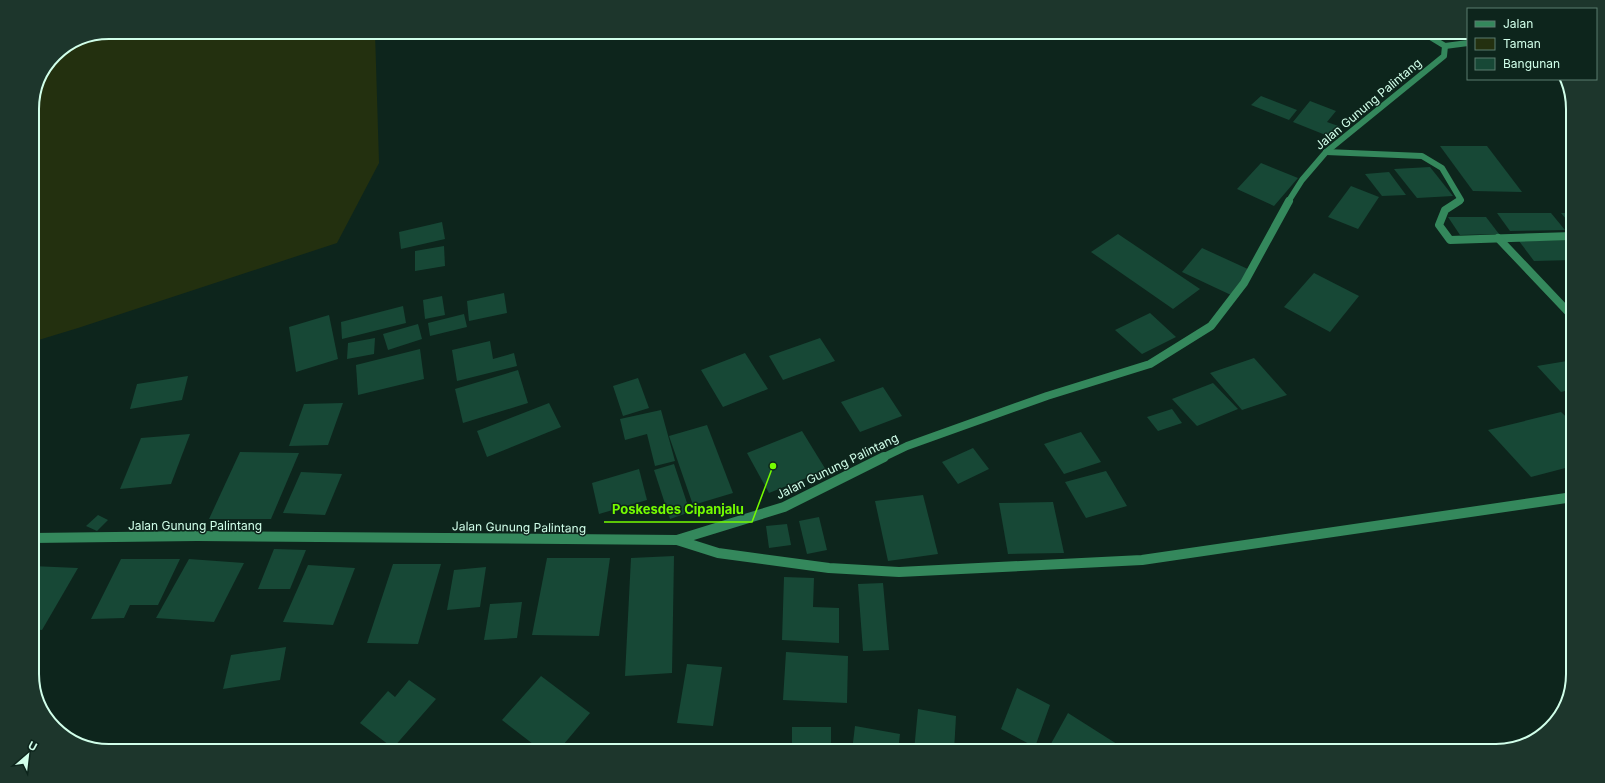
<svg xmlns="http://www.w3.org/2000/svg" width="1605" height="783" font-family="Inter,sans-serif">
<rect width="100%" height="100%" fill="#0d251c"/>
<polygon fill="#23300f" points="110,32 375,32 379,163 337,243 78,328 32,342 32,105 38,80 55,55 80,38"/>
<g fill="#174836">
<polygon points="1261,96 1297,110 1289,120 1251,105"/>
<polygon points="1310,101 1336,111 1327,122 1341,127 1333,138 1293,122"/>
<polygon points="1440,146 1487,146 1522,192 1473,191"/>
<polygon points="1261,163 1298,178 1274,206 1237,189"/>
<polygon points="1430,167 1453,196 1417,198 1394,169"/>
<polygon points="1389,172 1406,195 1382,196 1365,174"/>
<polygon points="1351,186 1379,197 1358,229 1328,217"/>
<polygon points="1497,213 1551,213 1565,230 1510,231"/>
<polygon points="1561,213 1573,213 1573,227"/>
<polygon points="1448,217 1486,217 1499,234 1460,235"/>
<polygon points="442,222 445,239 401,249 399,232"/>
<polygon points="1118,234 1200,289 1173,309 1091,252"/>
<polygon points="1573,240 1573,260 1534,261 1519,241"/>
<polygon points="444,246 445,266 415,271 415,251"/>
<polygon points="1202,248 1250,270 1231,295 1182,272"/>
<polygon points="1314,273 1359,296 1330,332 1284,307"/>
<polygon points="504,293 507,313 469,321 467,301"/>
<polygon points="442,296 445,315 425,319 423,300"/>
<polygon points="403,306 406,323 342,339 341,322"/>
<polygon points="1150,313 1176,337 1142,354 1115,330"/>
<polygon points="464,314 467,327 430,336 428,323"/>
<polygon points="329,315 338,359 296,372 289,327"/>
<polygon points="418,324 422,339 388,350 383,334"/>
<polygon points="375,338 374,354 347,359 348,343"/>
<polygon points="820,338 835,361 783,380 769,356"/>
<polygon points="490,341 493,359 514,353 517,366 457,381 452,350"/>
<polygon points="420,349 424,379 358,395 356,365"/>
<polygon points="745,353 768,389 723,407 701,370"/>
<polygon points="1254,358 1287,395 1242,410 1210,373"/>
<polygon points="1573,360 1573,389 1561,392 1537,366"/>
<polygon points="518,370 528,403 463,423 455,389"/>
<polygon points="188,376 182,400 130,409 137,384"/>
<polygon points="638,378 649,408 623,416 613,386"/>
<polygon points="1213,383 1238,409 1197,426 1172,399"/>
<polygon points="883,387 902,416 860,432 841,402"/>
<polygon points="343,403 328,445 289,446 304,404"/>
<polygon points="549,403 561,427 487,457 477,431"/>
<polygon points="1172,409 1182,423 1158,431 1147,417"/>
<polygon points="661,410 675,461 655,466 647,434 625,440 620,419"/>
<polygon points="1561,412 1573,423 1573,466 1531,477 1488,430"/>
<polygon points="707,425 733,493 693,505 669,436"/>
<polygon points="802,431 826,470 769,493 747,453"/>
<polygon points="1081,432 1101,462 1064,474 1044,444"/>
<polygon points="190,434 171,484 120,489 141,438"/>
<polygon points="973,448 989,469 958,484 942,462"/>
<polygon points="240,452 299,453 271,519 209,519"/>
<polygon points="674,464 690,512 670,519 654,470"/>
<polygon points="639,469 647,500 599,514 592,483"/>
<polygon points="1106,471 1127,506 1086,518 1065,482"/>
<polygon points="301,472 342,474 325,515 283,513"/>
<polygon points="923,495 938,554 888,561 875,501"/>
<polygon points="1053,502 1064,553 1008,554 999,503"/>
<polygon points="98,515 108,520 97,531 86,526"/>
<polygon points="819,517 827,550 807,554 799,521"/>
<polygon points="787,524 791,545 769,548 766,526"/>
<polygon points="274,549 306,550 290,589 258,589"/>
<polygon points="674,556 672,673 625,676 631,558"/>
<polygon points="547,558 610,558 599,636 532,635"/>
<polygon points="121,559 180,559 158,605 130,605 124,618 91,619"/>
<polygon points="189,559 244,563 214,622 156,618"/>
<polygon points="393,564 441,564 418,644 367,643"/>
<polygon points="308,565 355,568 333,625 283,622"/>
<polygon points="32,566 78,568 42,630 32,629"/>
<polygon points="486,567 480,607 447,610 454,570"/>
<polygon points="784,577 814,578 813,607 839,608 839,643 782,640"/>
<polygon points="883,583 889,650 863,651 858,584"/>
<polygon points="522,602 517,638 484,640 490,604"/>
<polygon points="286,647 280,680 223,689 231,655"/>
<polygon points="786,652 848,656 847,703 783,700"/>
<polygon points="687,664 722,667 713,726 677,723"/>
<polygon points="541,676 590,713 558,751 542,751 502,720"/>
<polygon points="409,680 436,699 393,748 360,723 388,691 395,697"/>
<polygon points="1017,688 1050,705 1035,747 1001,729"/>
<polygon points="918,709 956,716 954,751 914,751"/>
<polygon points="1068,713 1120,746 1118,751 1047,751"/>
<polygon points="855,726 900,734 898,751 852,751"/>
<rect x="792" y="727" width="39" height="24"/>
<polygon points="460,744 472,751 455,751"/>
</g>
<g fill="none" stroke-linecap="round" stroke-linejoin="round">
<g stroke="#34885c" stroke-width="6">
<polyline points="1445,46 1468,43"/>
<polyline points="1326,152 1422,156 1442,168 1461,200 1457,202"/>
</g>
<g stroke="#34885c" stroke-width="8">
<polyline points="1459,201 1445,210 1439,225 1450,240 1573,236"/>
<polyline points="1498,238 1573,317"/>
</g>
<polyline stroke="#34885c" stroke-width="10" points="677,540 718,553 829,568 899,572 1142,560 1573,497"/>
<polyline stroke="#34885c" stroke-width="6" points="1288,202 1302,180 1326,152 1444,56 1445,46 1422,32"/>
<polyline stroke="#34885c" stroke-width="8" points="882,458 907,446 1047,396 1150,364 1211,326 1244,283 1289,201"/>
<polyline stroke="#34885c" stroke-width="10" points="32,538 197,536 677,540 784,507 884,457"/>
</g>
<g text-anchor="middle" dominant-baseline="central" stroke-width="3" stroke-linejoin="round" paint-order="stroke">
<g font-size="12" fill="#d1ffea" stroke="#0d251c">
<text transform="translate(1368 104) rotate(-40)">Jalan Gunung Palintang</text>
<text transform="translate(837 466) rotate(-26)">Jalan Gunung Palintang</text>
<text x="195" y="525">Jalan Gunung Palintang</text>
<text transform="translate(519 527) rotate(1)">Jalan Gunung Palintang</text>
</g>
</g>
<path d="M0 0H1605V783H0ZM109 39H1496A70 70 0 0 1 1566 109V674A70 70 0 0 1 1496 744H109A70 70 0 0 1 39 674V109A70 70 0 0 1 109 39Z" fill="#1d362c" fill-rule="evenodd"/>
<path fill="none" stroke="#d1ffea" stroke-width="2" d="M109 39H1496A70 70 0 0 1 1566 109V674A70 70 0 0 1 1496 744H109A70 70 0 0 1 39 674V109A70 70 0 0 1 109 39Z"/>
<path fill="none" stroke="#75fc00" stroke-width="1.5" d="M773 466L752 522H604"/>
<circle fill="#75fc00" stroke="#0d251c" stroke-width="1.5" cx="773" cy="466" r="4"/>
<g font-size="13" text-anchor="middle" font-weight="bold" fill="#75fc00" stroke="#0d251c" stroke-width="3" stroke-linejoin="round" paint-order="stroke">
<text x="678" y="514">Poskesdes Cipanjalu</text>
</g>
<rect x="1467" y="8" width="130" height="72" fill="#0d251c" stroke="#5b7c6e"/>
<rect x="1475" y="21" width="20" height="6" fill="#34885c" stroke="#5b7c6e"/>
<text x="1503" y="28" font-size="12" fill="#d1ffea">Jalan</text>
<rect x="1475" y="38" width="20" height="12" fill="#23300f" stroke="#5b7c6e"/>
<text x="1503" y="48" font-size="12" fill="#d1ffea">Taman</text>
<rect x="1475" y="58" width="20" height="12" fill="#174836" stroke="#5b7c6e"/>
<text x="1503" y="68" font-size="12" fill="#d1ffea">Bangunan</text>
<g transform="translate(28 755) rotate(28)" stroke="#0d251c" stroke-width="3" paint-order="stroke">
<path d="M0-3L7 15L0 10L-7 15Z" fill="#d1ffea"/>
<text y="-6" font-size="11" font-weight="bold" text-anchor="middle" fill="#d1ffea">U</text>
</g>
</svg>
